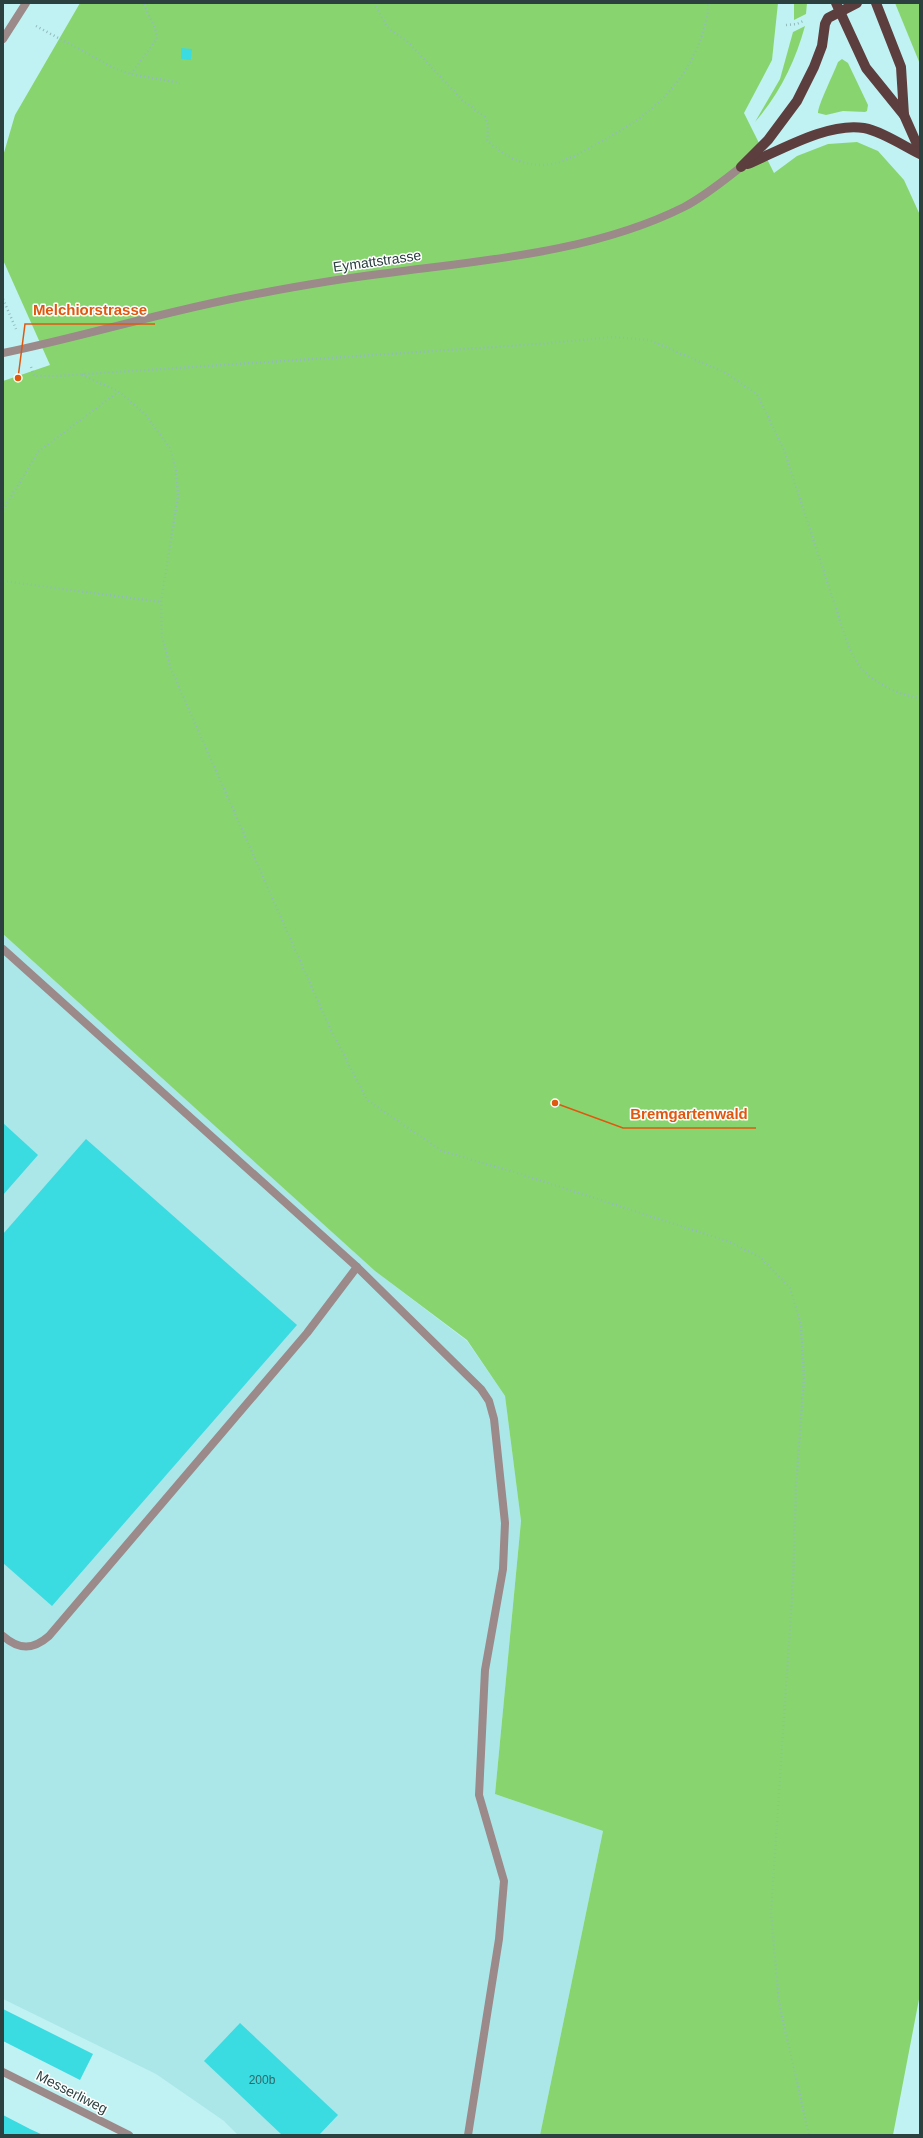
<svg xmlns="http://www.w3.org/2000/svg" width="923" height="2138" font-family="Arial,sans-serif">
<rect width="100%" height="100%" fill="#c0f2f3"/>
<polygon fill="#abe7e9" points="3,934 375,1271 467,1341 505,1396 521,1521 495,1794 603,1831 540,2135 238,2135 224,2121 156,2074 3,1999"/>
<g fill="#88d570">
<polygon points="80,3 778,3 772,60 744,113 774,173 797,156 828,144 857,142 878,151 904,180 920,215 920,1994 893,2135 540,2135 603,1831 495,1794 521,1521 505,1396 467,1340 375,1271 3,934 3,381 50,365 3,260 3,156 15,115"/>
<polygon points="794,3 807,3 806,14 794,20"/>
<polygon points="895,3 920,3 920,64"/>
<path d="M805,26C795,62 780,93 755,122L780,79L793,32Z"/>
<path d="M842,59L848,63L868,105L867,111L865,112L843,111L826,115L818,113C818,105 834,73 838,62Z"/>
</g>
<g fill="#3adbe1">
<polygon points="181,48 192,49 191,60 181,59"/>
<polygon points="3,1123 38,1155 3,1195"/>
<polygon points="86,1139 297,1325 52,1606 3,1563 3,1234"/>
<polygon points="3,2009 93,2054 80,2080 3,2041"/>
<polygon points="240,2023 338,2115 319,2135 282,2135 204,2061"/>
<polygon points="3,2115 30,2129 43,2135 3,2135"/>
</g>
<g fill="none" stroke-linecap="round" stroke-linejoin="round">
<g stroke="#92babb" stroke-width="2.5" stroke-dasharray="1 3" stroke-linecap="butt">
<path d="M374,3L387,27L409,43L462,100L485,117L488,125L487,141C507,156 518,165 544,165C559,165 576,155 589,148C639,123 679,95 700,41C704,28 709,17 708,3"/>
<polyline points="786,25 797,24 803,21"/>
<polyline points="36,26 116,69 131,74 180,83"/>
<path d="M131,74L157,39C157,25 147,16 144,3"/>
<polyline points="3,299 16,329"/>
<path d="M31,367L34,376H57L539,344L614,337L649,340L724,372L757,394L784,450L848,645C852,653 856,663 862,669C875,684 902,696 920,698"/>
<polyline points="82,375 118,391 145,414 170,448 176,471 178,496 161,602 162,637 171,669 329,1026 367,1100 442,1151 517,1173 730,1242 761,1258 790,1288 801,1325 804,1378 796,1486 793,1583 771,1913 779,2003 809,2135"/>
<polyline points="3,510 38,452 118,392"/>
<polyline points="3,581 161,602"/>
</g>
<g stroke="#9c8989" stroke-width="8">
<polyline points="3,949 357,1267 481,1389 489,1401 494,1419 505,1523 503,1569 485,1670 479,1795 504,1881 499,1939 468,2135"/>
<path d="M3,1636C19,1650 33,1650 49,1636L307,1333L357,1267"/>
</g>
<g stroke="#9c8989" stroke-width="8">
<polyline points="3,39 26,3"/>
<polyline points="3,2072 129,2135"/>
</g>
<path stroke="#9c8989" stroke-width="8" d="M3,353C90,335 175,308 262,293C304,285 346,278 388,273C486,260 594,252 684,207C705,196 723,181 741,167"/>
<g stroke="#5d3e3e" stroke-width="10">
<polyline points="836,3 866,68 904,115 920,151"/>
<polyline points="876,3 901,67 904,115"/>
<path d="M748,164C781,150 828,122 864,128C881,131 904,146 920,154"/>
<polyline points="741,167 768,140 797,101 814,67 822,46 825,24 828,18 857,3"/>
</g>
</g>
<g text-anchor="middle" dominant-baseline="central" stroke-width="3" stroke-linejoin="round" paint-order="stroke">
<g font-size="12" fill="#306768">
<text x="262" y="2080">200b</text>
</g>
<g font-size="14" fill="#2c4040" stroke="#fff">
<text transform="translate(377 261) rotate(-8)">Eymattstrasse</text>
<text transform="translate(72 2092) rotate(27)">Messerliweg</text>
</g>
</g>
<path fill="none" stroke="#df580f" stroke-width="1.5" d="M18 378L25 324H155M555 1103L623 1128H756"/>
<g fill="#df580f" stroke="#fff" stroke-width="1.5">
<circle cx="18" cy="378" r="4"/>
<circle cx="555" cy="1103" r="4"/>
</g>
<g font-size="15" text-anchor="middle" font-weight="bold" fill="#df580f" stroke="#fff" stroke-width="3" stroke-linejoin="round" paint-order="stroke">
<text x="90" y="315">Melchiorstrasse</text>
<text x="689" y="1119">Bremgartenwald</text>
</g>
<rect width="923" height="2138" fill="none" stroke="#2c4040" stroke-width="8"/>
</svg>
